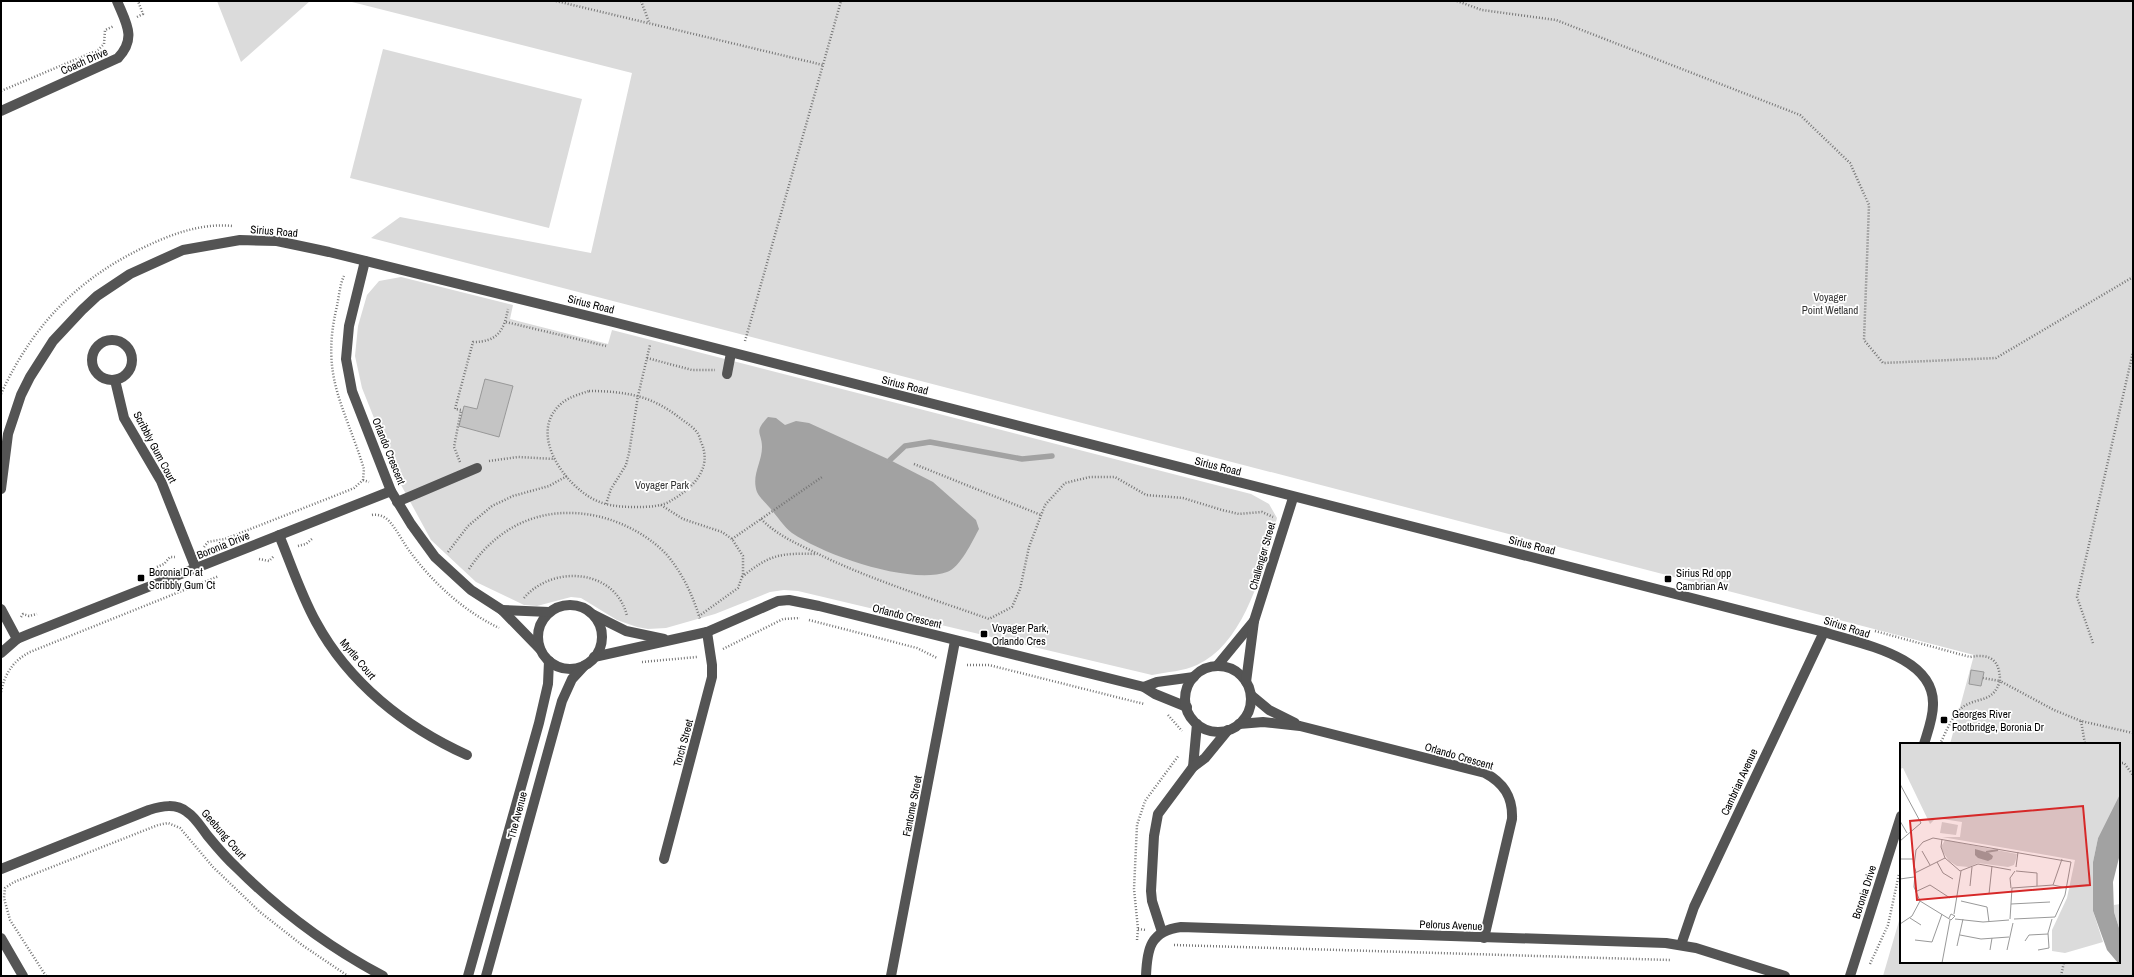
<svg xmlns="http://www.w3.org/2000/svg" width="2134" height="977" font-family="'Archivo Narrow',sans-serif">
<rect width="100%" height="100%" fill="#fff"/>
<g fill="#dbdbdb">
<polygon points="217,1 310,1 241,62"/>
<polygon points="348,1 2133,1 2133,976 1883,976 1901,914 1901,962 2119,962 2119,744 1950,744 1974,655 371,238 400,217 591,253 632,73"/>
<polygon points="383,49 582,99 549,228 350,178"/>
<path d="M401,277L513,305L510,319L608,344L612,330L1251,494L1269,504L1277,518C1264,565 1246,643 1197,665C1184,671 1167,672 1152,675L798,591L784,590L770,592L715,614L666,628L648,629L637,627L617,620L581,598L571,597L537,606L524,605L476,582L431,540L400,483L362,388L355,356L358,326L367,295L379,281Z"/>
</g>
<path fill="#a2a2a2" d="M768,417L776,418L785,425L796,421L809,423L890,460L933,482L976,520L979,529C973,540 960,568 947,572C909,585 824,555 792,533C784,527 777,516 770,508C766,503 759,497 757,492C751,475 762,463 762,447C762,432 753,433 768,417Z"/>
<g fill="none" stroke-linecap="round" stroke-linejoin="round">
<polyline stroke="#a2a2a2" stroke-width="5.5" points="890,460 905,446 930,442 1022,459 1052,456"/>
</g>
<g fill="#c4c4c4" stroke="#989898">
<polygon points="485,379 513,386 499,437 459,426 464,406 477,409"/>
<polygon points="1971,670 1984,672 1981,686 1969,684"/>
</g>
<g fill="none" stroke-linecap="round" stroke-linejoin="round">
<g stroke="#767676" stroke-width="2.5" stroke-dasharray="1 2" stroke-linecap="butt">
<polyline points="556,1 823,65"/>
<polyline points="641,1 649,22"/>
<polyline points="1457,1 1482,10 1556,20 1800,115 1850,163 1869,205 1864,340 1883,363 1996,358 2133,277"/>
<polyline points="137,17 143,14 138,1"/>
<polyline points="1,91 98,50 104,44 105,30 114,26"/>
<polyline points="506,322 606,346"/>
<polyline points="745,341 841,1"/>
<polyline points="647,358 692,370 715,370"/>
<path d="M589,391C605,391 621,392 637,396C653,400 667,408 680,418C685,422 692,426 696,431C699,434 700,439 701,442C713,468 693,488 672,500C664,506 650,507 640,507C624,507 608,507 593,499C563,483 527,432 562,403C569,397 580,394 589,391Z"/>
<path d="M1,394C33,324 80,276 151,244C177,232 205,223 233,226"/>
<polyline points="489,461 518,457 555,459"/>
<path d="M460,462L454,447L461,410L455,409L473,342C497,342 504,331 508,309"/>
<polyline points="914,464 1041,515"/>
<polyline points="363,480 369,482"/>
<polyline points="606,504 611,489 626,465 629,453 638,396 650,345"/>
<polyline points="661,505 683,519 722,532 732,539 743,556 743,574 738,588 699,616"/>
<path d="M372,515C378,514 384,516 388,520C397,529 403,543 411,553C434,584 464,611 499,628"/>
<path d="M761,519C776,534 793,542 812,551C868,579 930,598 989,619L1012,607L1020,589L1029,547L1045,505L1065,483L1090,477H1115L1146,495L1183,498L1222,510L1239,514L1262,512L1273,517"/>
<polyline points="732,539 822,477"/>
<polyline points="298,546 306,544 313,538"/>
<path d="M204,547L208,542L225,539L347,491L354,488L363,480L364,469C344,404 320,377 337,306C339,296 340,284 344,276"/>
<polyline points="448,552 468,526 492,506 513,496 549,486 567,476"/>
<polyline points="259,559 269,561 274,556"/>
<polyline points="157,567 164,564 170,557 175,557"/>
<path d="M469,569C501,521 552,502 608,519C630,526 651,538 667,555C683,574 693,596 700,619"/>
<path d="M742,577C770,554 781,553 816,554"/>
<path d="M524,598C553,564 616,569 627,616"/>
<polyline points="21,617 23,614 29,616 37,614"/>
<polyline points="809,620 917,648 937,658"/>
<path d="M1875,631L1970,657C1990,653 2000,660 2000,681L2054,710L2081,721L2133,733"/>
<polyline points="2093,643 2077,597 2133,352"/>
<polyline points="723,649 783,619 800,618"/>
<polyline points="642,662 697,657"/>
<polyline points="967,665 989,665 1144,704"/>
<path d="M1,692C5,673 13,661 30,652L219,576"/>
<polyline points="1168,715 1182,731"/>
<polyline points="2081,721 2085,744"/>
<path d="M1940,744C1946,732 1954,711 1966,705C1981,697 1993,702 2000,681L1983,678"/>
<polyline points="2119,763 2124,763 2133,775"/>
<polyline points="1138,929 1146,930"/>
<polyline points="1137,940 1138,929 1134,889 1137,825 1145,801 1179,755"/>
<polyline points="1174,945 1670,960"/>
<polyline points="1870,964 1888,925 1899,874"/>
<polyline points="46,976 10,920 4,898 5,888 14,882 158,825 168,823 180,828 213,867 260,912 302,945 348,976"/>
<polyline points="2061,976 2064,962"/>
</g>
<g stroke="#545454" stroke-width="10">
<path d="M1,111L118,58C137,38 126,23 117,1"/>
<polyline points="365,261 349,326 346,359 352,391 391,491 411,524 435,557 471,590 502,610 540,649"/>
<circle cx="112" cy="360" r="20"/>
<polyline points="727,374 731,353"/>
<polyline points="115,380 124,418 161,481 196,569"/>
<path d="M1,489L8,434L21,395L30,377L53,341L82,310L97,296L130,274L183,250L240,240L277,241L329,252L613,322L1824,632C1860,644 1935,656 1933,705C1933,718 1928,731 1924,744"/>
<polyline points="397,502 477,468"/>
<path d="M279,535C291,564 301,595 316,622C349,683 405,727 467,755"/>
<circle cx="570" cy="637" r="32"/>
<polyline points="1,609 17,639"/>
<polyline points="502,610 549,612"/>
<polyline points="594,615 626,631 664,639"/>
<polyline points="1,653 17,639 29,634 391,491"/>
<polyline points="594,657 707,632 778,601 789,600 819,606 1144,687 1155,694 1187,707"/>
<polyline points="1217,666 1254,621"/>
<circle cx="1218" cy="699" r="33"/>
<polyline points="1246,682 1254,621 1293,498"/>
<polyline points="1144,687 1157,682 1194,677"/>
<polyline points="1251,695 1269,710 1295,723"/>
<path d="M1239,724L1263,722L1300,726L1485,773C1504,783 1513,797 1512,819L1484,938"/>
<polyline points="1193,767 1197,724"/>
<polyline points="664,859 712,677 712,665 707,632"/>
<path d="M1,869L149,810C162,806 176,803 187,812C195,817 201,827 207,835C216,846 225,857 236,867C280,911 328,947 383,976"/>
<polyline points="1162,932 1152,901 1151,891 1154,836 1158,814 1193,767 1205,758 1228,730"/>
<polyline points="1,938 23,976"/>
<polyline points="1681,945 1694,907 1824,632"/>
<polyline points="468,976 539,723 548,684 549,661"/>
<polyline points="486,976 562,701 572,679 584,666"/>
<polyline points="891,976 955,641"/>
<path d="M1146,976C1147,949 1150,931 1181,927L1666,943L1696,948L1785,976"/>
<polyline points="1850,976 1901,816"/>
</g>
</g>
<g fill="#000" stroke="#fff" stroke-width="1.5">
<rect x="137" y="574" width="8" height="8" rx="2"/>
<rect x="1664" y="575" width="8" height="8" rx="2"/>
<rect x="980" y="630" width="8" height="8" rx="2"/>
<rect x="1940" y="716" width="8" height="8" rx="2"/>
</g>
<g text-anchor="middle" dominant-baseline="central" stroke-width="3.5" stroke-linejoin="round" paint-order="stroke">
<g font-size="11" fill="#000" stroke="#fff">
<text transform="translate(84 61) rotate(-24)">Coach Drive</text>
<text transform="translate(274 231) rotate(5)">Sirius Road</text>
<text transform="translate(591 304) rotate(14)">Sirius Road</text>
<text transform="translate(905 385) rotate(14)">Sirius Road</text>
<text transform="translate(155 447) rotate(62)">Scribbly Gum Court</text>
<text transform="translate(389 451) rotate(68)">Orlando Crescent</text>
<text transform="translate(1218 466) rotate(14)">Sirius Road</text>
<text transform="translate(223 545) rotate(-22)">Boronia Drive</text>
<text transform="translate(1532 545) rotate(14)">Sirius Road</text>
<text transform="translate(1262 556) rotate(-74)">Challenger Street</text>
<text transform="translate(907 616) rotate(14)">Orlando Crescent</text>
<text transform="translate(1847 627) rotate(18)">Sirius Road</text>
<text transform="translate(358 659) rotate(50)">Myrtle Court</text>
<text transform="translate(683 743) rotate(-75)">Torch Street</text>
<text transform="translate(1459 756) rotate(16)">Orlando Crescent</text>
<text transform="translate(1739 782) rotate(-65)">Cambrian Avenue</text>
<text transform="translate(912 806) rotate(-79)">Fantome Street</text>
<text transform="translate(517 815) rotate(-75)">The Avenue</text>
<text transform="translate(224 834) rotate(49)">Geebung Court</text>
<text transform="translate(1864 892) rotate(-72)">Boronia Drive</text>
<text transform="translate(1451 925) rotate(2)">Pelorus Avenue</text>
</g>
<g font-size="11" fill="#323232" stroke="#fff">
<text x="1830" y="297">Voyager<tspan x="1830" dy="13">Point Wetland</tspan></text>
<text x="662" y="485">Voyager Park</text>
</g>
<g font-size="11" fill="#000" stroke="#fff" text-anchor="start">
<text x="149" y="572">Boronia Dr at<tspan x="149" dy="13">Scribbly Gum Ct</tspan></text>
<text x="1676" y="573">Sirius Rd opp<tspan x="1676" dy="13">Cambrian Av</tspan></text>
<text x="992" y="628">Voyager Park,<tspan x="992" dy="13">Orlando Cres</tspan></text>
<text x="1952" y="714">Georges River<tspan x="1952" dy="13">Footbridge, Boronia Dr</tspan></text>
</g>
</g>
<g transform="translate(1900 743)">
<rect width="220" height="220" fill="#fff"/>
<path d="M0,0H220V51L198,95L193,119V168L203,199L165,210L152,208V187L167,155L175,117L42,94H60L62,79L36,75L30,81L3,25L0,26ZM42,79L58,82L56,92L40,90ZM45,97L117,111L116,116L114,122L108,124L78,120L69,124L57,123L49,118L43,109L41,104ZM220,161V188L214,169V162Z" fill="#dbdbdb"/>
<path d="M220,51V111L213,139L214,169L220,188V220H218L207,207L193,168V119L198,95ZM75,106L89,110L93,113L92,116L88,118L78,115L75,112Z" fill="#a2a2a2"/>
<path fill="none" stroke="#a2a2a2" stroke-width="2" d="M86,109L98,107"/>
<path fill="none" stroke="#999" stroke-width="1" d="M0,41L21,80L0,98M0,78L7,90M42,96L41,104L45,115L60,128L78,121L111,127M22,108L30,122M45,115L15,130L14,144L20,158L51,177L55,173L51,171L49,175M0,116H14M37,119L43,130L53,136M116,124L118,109M116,128L137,130V143M16,129L14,123L16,107L23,99L33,95L171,119L165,152L155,174L114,176M0,136L14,134M153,142L162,116M70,143L72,124M111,145L110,135L115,128M15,149L30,142L50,155M89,151L92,123M61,158L87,164L89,179M111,161L150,159M54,171L61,128M10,175L21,182M55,176L83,179L109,177M110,176L112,145L153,142L167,145M0,181L12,173L20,158M60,192L81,196L109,194M15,197L32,199L42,171M125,198L129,192L148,191M57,203L63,176M90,207L92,195M107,207L113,180M138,207L149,205L148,190L152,176M42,220L50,177"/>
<path fill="#d62828" fill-opacity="0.15" stroke="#d62828" stroke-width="2" d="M183,63L190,142L17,157L10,78Z"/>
<rect width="220" height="220" fill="none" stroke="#000" stroke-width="2"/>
</g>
<rect width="2134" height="977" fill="none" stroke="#000000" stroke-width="4"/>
</svg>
